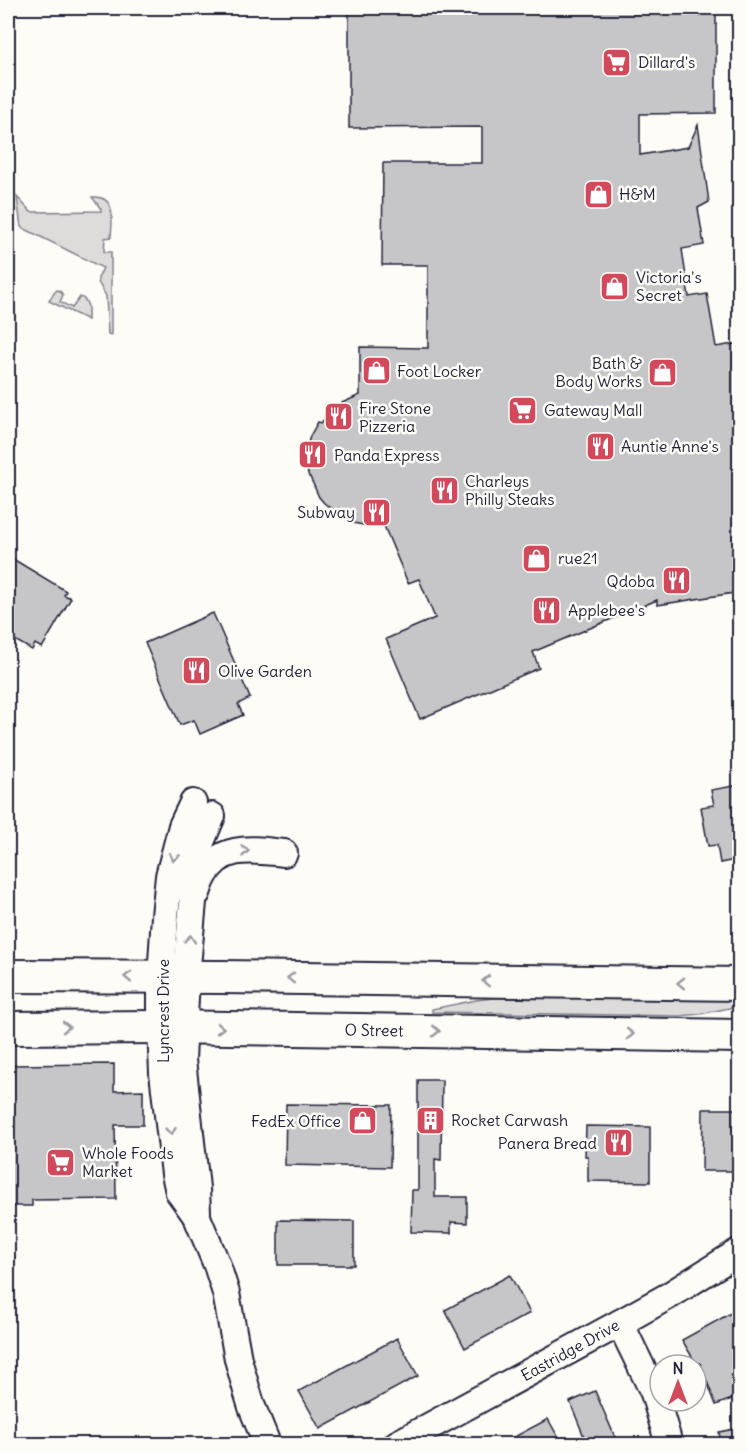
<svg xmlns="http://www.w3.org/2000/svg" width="747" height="1452" font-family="Delius,sans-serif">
<rect width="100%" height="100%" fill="#fdfcf7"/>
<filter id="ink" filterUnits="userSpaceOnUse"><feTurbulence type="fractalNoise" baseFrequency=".0167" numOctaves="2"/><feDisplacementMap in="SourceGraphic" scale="12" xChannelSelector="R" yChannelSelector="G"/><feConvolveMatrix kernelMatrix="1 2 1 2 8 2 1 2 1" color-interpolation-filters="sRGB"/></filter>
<g filter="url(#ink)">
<g fill="#dddcdb" stroke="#807f8b" stroke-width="1.5">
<polygon points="8,196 11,196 16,226 9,240 8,240"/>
<path d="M17,197L31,212L101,211V209L92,197C117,195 112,221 111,237L105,238L104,252H111V335L108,334L106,296L98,282V278L103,268L21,227Z"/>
<path d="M57,290L60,291L63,295L60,302L72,308L80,297C90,300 88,311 88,320L49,301L54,293Z"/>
<polygon points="493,998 740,999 739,1006 700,1014 680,1016 432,1012 432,1009 476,1000"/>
</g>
<g fill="#c6c6c8" stroke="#22223b" stroke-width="1.5">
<polygon points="349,8 716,8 716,113 640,114 640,155 688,147 698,125 709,202 698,208 704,245 682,249 689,297 707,294 716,347 740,343 740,592 657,605 657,600 533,652 539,668 420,719 386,639 435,618 419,579 408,583 384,526 369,526 353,523 338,514 324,503 319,497 310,477 309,477 305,463 305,454 310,436 318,422 321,423 331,411 342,403 360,395 360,347 428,348 428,265 382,265 383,163 482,163 482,127 349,128"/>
<polygon points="8,556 66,591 64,595 71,598 42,648 35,644 32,650 8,636"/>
<polygon points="213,613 250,698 238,704 243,715 200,734 194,720 180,725 145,643"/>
<polygon points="740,785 740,859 720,863 717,845 708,846 701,807 714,805 711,790"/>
<polygon points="114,1064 114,1091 143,1090 143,1125 115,1125 116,1199 32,1200 32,1206 8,1206 8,1065"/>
<polygon points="418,1080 442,1080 441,1160 435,1159 435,1197 467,1197 467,1223 451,1222 451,1233 411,1232 412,1190 418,1190"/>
<polygon points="286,1104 391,1105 390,1167 285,1165"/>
<polygon points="703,1109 740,1109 740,1171 702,1171"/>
<polygon points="586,1126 650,1127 650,1182 588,1181 588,1156 585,1156"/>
<polygon points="278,1220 354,1221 354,1265 278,1265"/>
<polygon points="510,1275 530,1313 465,1348 445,1310"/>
<polygon points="740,1308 740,1396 716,1405 700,1363 697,1365 682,1340"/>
<polygon points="397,1338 418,1376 320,1429 299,1391"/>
<polygon points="595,1391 618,1444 587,1444 570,1402"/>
<polygon points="548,1419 562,1444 501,1444"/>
<polygon points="740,1428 740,1444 721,1444 719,1432"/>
</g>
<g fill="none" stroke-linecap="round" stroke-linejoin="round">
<defs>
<g id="minor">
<polyline points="193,803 182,826 169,876 165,916 161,977 161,1027 163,1073 175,1174 179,1192 197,1217 217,1265 226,1293 238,1359 247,1391 252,1407 267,1444"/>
<path d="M197,893C199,887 201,881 204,876C221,843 254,850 284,853"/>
<polyline points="197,1213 196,1188 182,1060 186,977 193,902 191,884 194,865 201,842 212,816"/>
<polyline points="620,1323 654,1393 669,1444"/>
<polyline points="397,1444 620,1323 670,1295 740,1251"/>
</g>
<g id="major">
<polyline points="8,976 221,977 740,984"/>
<polyline points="8,1028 161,1027 740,1036"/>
</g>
</defs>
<use href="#minor" stroke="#22223b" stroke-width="30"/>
<use href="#major" stroke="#22223b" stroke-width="36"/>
<use href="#minor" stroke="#fdfcf7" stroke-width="26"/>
<use href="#major" stroke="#fdfcf7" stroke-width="32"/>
</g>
<defs><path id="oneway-chevron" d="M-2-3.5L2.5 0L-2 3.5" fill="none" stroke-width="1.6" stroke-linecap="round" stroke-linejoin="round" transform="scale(1.5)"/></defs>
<g stroke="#9a9aa2">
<use href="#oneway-chevron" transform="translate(245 851) rotate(-4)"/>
<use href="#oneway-chevron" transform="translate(174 857) rotate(103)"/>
<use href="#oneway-chevron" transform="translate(190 939) rotate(-85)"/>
<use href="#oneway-chevron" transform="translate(128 977) rotate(-179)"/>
<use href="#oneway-chevron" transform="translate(291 978) rotate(-179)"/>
<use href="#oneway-chevron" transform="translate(486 981) rotate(-179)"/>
<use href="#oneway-chevron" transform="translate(681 983) rotate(-179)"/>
<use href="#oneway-chevron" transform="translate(66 1027)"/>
<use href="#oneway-chevron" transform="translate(220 1028) rotate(1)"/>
<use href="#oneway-chevron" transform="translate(436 1031) rotate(1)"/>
<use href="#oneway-chevron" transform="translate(630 1034) rotate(1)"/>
<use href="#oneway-chevron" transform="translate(171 1131) rotate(84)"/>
</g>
</g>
<defs>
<symbol id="supermarket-square" viewBox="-11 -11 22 22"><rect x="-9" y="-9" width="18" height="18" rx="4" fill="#d1495b" stroke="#fdfcf7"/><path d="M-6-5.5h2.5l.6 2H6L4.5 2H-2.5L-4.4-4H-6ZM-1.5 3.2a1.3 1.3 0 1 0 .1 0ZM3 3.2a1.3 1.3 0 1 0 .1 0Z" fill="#fff"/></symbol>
<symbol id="shop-square" viewBox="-11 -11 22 22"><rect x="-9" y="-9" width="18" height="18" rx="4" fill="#d1495b" stroke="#fdfcf7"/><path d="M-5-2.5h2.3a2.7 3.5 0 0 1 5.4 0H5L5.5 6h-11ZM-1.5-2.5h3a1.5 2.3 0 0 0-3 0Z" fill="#fff"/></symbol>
<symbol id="restaurant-square" viewBox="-11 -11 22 22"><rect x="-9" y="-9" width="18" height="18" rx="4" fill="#d1495b" stroke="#fdfcf7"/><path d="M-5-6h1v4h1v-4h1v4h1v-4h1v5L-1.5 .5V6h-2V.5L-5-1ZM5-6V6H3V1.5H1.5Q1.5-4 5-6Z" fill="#fff"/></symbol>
<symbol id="building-square" viewBox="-11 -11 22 22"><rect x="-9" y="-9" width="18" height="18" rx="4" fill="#d1495b" stroke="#fdfcf7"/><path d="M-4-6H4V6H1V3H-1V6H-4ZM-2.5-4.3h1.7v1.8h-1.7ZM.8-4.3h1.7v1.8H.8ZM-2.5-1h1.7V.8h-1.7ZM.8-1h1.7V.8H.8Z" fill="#fff"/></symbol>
</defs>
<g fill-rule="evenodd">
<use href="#supermarket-square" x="600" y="46" width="33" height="33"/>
<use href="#shop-square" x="582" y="178" width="33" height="33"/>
<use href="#shop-square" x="598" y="270" width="33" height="33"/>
<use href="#shop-square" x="360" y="354" width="33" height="33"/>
<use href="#shop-square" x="646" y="356" width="33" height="33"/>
<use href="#supermarket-square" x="506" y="394" width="33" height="33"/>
<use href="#restaurant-square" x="322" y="400" width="33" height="33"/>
<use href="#restaurant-square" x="584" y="430" width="33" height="33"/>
<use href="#restaurant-square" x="296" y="438" width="33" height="33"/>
<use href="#restaurant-square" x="428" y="474" width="33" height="33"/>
<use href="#restaurant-square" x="360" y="496" width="33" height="33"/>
<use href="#shop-square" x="520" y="542" width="33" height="33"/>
<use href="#restaurant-square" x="660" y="564" width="33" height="33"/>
<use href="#restaurant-square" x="530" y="594" width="33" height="33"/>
<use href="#restaurant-square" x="180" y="654" width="33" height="33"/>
<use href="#building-square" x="414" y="1104" width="33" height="33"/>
<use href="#shop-square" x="346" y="1104" width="33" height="33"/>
<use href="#restaurant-square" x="602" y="1126" width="33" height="33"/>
<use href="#supermarket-square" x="44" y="1146" width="33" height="33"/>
</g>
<g text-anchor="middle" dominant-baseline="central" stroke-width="5" stroke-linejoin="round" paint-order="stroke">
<g font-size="16" fill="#22223b" stroke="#fdfcf7" text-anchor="start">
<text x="638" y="62">Dillard's</text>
<text x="619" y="194">H&amp;M</text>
<text x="636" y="277">Victoria's<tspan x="636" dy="18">Secret</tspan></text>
<text x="642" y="363" text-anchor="end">Bath &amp;<tspan x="642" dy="18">Body Works</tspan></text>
<text x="397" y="371">Foot Locker</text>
<text x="359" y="408">Fire Stone<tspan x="359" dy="18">Pizzeria</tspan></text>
<text x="544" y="410">Gateway Mall</text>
<text x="621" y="446">Auntie Anne's</text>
<text x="334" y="455">Panda Express</text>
<text x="465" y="481">Charleys<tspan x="465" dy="18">Philly Steaks</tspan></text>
<text x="355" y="512" text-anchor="end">Subway</text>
<text x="558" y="558">rue21</text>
<text x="655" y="581" text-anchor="end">Qdoba</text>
<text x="568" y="610">Applebee's</text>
<text x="218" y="671">Olive Garden</text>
<text x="451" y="1120">Rocket Carwash</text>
<text x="341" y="1121" text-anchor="end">FedEx Office</text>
<text x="597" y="1143" text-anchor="end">Panera Bread</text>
<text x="82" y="1153">Whole Foods<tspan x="82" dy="18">Market</tspan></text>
</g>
<g font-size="16" fill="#22223b" stroke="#fdfcf7">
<text transform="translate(163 1011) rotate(-90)">Lyncrest Drive</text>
<text transform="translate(374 1030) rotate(1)">O Street</text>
<text transform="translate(570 1350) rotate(-29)">Eastridge Drive</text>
</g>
</g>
<rect width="747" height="1452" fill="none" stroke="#fdfcf7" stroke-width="30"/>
<rect x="15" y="15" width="717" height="1422" fill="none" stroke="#22223b" stroke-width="2" filter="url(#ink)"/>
<g transform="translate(678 1383)"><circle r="28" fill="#fdfcf7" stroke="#a5a5ac" stroke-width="1.5"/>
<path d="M0-4.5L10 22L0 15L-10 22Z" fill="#d1495b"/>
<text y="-9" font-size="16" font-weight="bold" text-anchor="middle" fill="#22223b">N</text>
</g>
</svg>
